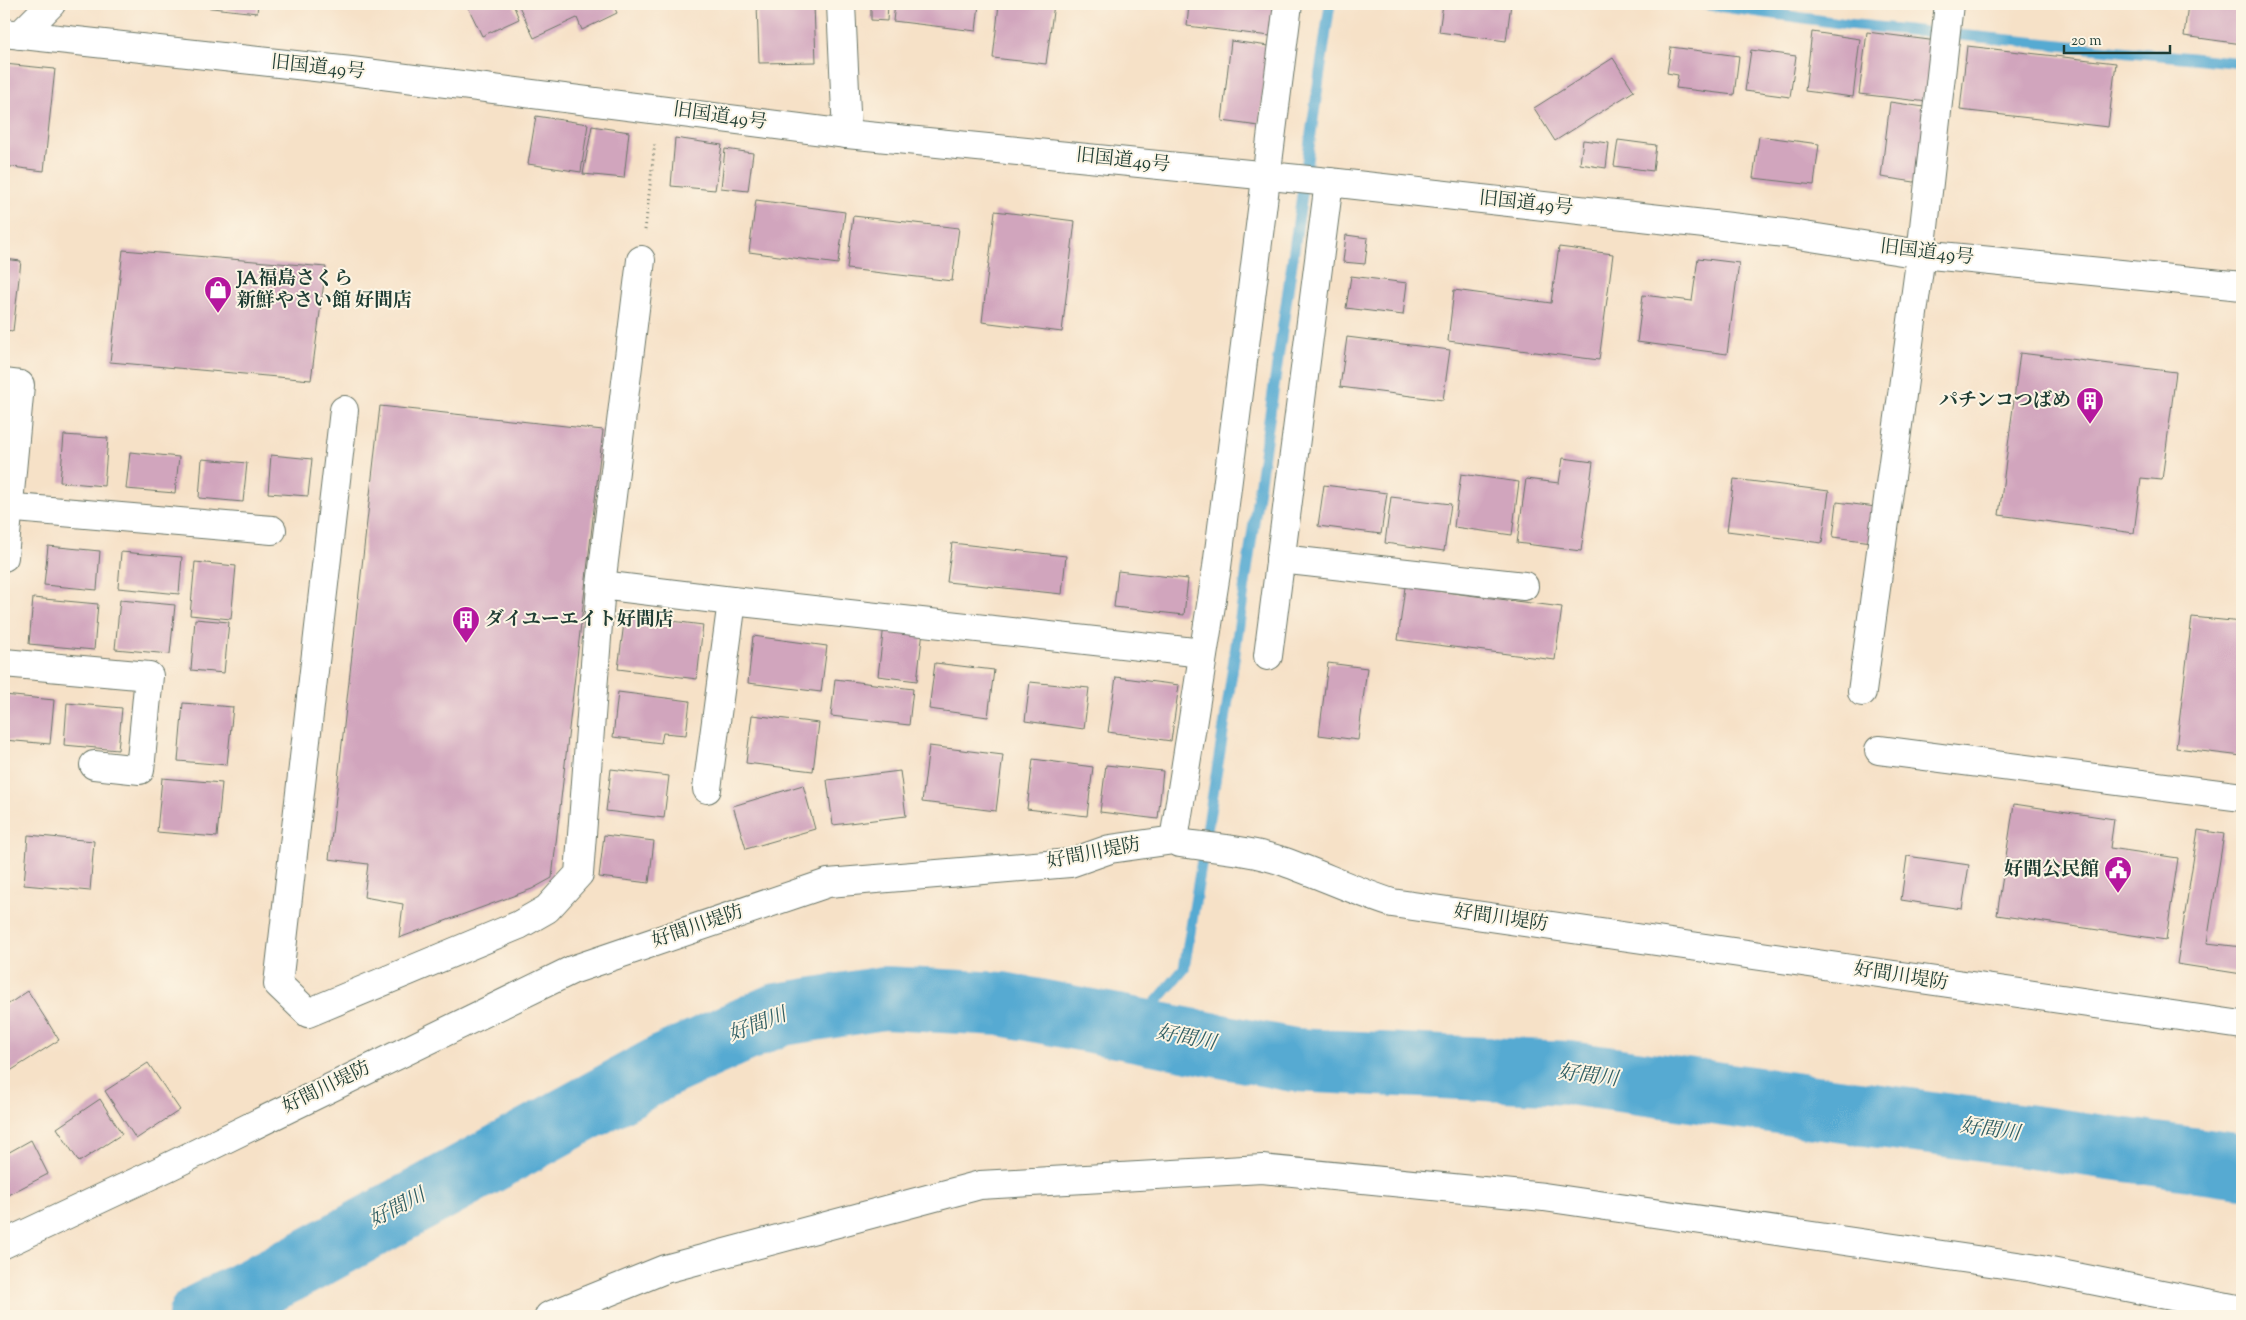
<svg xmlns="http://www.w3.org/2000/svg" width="2246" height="1320" font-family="'Sorts Mill Goudy','Noto Serif JP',serif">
<rect width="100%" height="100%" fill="#fcf5e5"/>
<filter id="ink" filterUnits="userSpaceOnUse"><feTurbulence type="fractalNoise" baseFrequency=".02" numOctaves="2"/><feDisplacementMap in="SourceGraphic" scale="10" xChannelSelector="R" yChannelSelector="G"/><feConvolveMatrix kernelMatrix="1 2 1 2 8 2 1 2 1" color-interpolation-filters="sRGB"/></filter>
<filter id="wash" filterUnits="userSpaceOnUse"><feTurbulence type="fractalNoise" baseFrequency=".0096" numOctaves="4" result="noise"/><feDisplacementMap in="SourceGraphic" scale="20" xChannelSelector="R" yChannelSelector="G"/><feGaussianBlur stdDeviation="1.12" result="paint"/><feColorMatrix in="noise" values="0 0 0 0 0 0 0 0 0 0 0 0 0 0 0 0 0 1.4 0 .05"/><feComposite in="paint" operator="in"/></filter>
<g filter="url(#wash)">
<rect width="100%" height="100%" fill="#f6e1c7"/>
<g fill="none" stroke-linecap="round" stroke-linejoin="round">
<g stroke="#56aad2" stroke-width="11">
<polyline points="1702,4 1847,24 2242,63"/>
<polyline points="1133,1029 1184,969 1224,727 1330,4"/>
</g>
<polyline stroke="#56aad2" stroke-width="64" points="200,1316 302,1264 666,1065 777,1015 884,998 1002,1004 1294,1060 1569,1073 2242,1166"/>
</g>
<g id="blocks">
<g fill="#d1a5bd">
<polygon points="176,4 258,4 257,13"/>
<polygon points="471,4 513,4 519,19 482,36 467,5"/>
<polygon points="518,4 613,4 617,13 582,30 577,18 534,38"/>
<polygon points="757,4 814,4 816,62 759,63"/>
<polygon points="871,4 888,4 887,21 871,20"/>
<polygon points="895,4 979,4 976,31 893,21"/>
<polygon points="999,4 1054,4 1046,64 993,58"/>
<polygon points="1189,4 1274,4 1270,36 1187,26"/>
<polygon points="1443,4 1511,4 1506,41 1439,32"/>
<polygon points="2188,4 2242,4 2242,44 2184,36"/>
<polygon points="1812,32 1860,39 1853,97 1805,91"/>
<polygon points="1867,32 1937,41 1928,102 1859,94"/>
<polygon points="1231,41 1269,46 1259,126 1222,121"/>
<polygon points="1967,46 2116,63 2108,127 1960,110"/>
<polygon points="1671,47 1739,56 1734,95 1676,88 1678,75 1667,73"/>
<polygon points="1751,50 1796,56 1790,97 1745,91"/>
<polygon points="1613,58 1634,91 1555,141 1534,108"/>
<polygon points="4,64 55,69 44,171 4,166"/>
<polygon points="1890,102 1931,108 1921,183 1881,177"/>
<polygon points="536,116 588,124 581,172 528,164"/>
<polygon points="592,126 629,132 624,178 583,174"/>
<polygon points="1759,136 1819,144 1814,185 1753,178"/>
<polygon points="675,138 722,145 715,190 671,186"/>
<polygon points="1583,140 1609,143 1606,168 1580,164"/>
<polygon points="1618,140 1656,145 1653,171 1614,166"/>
<polygon points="725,149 753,153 748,191 721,188"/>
<polygon points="756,200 845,212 838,264 749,252"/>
<polygon points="995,211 1075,221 1062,332 982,322"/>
<polygon points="853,216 959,228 952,281 847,269"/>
<polygon points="1346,235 1368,238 1365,264 1343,262"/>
<polygon points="1559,247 1613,254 1599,360 1448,341 1454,290 1551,303"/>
<polygon points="123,250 326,267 311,380 110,362"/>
<polygon points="1698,258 1739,263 1727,354 1637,342 1643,295 1692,301"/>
<polygon points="4,259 21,261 13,331 4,330"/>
<polygon points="1351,276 1407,283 1403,315 1346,308"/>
<polygon points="1347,337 1450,350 1443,400 1340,387"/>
<polygon points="2020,353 2176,372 2162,480 2141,478 2134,533 1999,515"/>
<polygon points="380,406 603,430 552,878 532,889 399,938 403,904 364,897 368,864 329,859"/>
<polygon points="64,435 108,438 104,486 60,482"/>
<polygon points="130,452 179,457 175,493 126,489"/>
<polygon points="271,455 312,459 308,496 268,493"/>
<polygon points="1563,458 1593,462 1581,551 1517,543 1526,479 1559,483"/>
<polygon points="202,459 247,463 243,502 199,498"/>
<polygon points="1461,474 1519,482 1512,535 1454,527"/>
<polygon points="1734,479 1829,491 1822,543 1727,531"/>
<polygon points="1324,485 1387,493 1381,534 1318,526"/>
<polygon points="1391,497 1451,504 1444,551 1385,543"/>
<polygon points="1837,502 1876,507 1872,542 1833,537"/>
<polygon points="952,543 1066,556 1062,594 947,582"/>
<polygon points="48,546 100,551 97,590 44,585"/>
<polygon points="121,552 182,557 179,594 118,588"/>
<polygon points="195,562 236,566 231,619 190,615"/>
<polygon points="1118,571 1188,579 1184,615 1114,607"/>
<polygon points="1405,587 1562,607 1555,660 1398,640"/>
<polygon points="33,598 98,604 94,650 29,644"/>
<polygon points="120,600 175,605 170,654 115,649"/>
<polygon points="625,615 703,625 697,679 618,669"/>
<polygon points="2192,617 2242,622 2242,756 2176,748"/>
<polygon points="195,619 229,622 224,673 191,670"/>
<polygon points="884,625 923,630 917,681 878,676"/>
<polygon points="753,636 827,646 821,692 748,683"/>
<polygon points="935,663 994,670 988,717 929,709"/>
<polygon points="1328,663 1367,668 1358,740 1319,735"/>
<polygon points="1116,677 1179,685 1171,741 1108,732"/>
<polygon points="835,679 913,689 909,725 831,716"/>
<polygon points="1030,682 1089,688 1084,729 1025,721"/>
<polygon points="618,692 690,701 686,735 663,733 661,743 613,737"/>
<polygon points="4,695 54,700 50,744 4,740"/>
<polygon points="67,703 122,708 118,750 64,745"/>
<polygon points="183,703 233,707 227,765 178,761"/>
<polygon points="752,715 819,723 813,771 746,763"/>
<polygon points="929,746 1003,755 996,811 922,802"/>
<polygon points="1033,759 1093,767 1087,816 1027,809"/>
<polygon points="1106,765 1163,771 1158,819 1100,812"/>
<polygon points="611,769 669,776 664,818 606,811"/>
<polygon points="900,771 906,816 833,825 827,780"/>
<polygon points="162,778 222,783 217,837 157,832"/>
<polygon points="803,785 815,829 746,849 733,806"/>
<polygon points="2014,804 2114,819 2110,848 2178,858 2166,940 1997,915"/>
<polygon points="2198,830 2224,834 2207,943 2242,947 2242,974 2177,964"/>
<polygon points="28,835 94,841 90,891 24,885"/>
<polygon points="604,835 654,841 649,883 599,877"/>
<polygon points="1907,856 1969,865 1962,909 1901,900"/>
<polygon points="28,991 59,1040 4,1075 4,1007"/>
<polygon points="148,1063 180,1110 136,1139 105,1091"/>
<polygon points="100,1099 122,1134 79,1162 57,1128"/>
<polygon points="31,1140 48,1174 4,1197 4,1155"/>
</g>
</g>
</g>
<g filter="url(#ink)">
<use href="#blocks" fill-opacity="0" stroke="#6a7667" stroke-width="1"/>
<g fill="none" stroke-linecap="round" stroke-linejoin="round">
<defs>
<g id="minor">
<polyline points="841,4 847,134"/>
<polyline points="4,33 351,71 847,134 1329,182 1785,233 1921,254 2242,286"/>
<polyline points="20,35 51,4"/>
<polyline points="4,383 20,385 4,557"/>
<polyline points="344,410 278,984 308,1013 519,925 547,909 579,874 601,585 641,260"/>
<polyline points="4,507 272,530"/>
<polyline points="1280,559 1524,586"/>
<polyline points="601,585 732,601 1203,653"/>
<polyline points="1268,656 1329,182"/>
<polyline points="4,663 149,676 140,770 94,765"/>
<polyline points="1862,692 1921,254 1949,4"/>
<polyline points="1879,750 2242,797"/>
<polyline points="707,789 732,601"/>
<polyline points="1174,840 1217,567 1288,4"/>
<path d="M4,1244L166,1168L572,970L828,883L1070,863L1110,849L1174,840L1180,843C1214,848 1251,850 1285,862C1321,875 1355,891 1392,903L2242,1025"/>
<polyline points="549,1316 665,1269 980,1185 1262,1169 1544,1197 2031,1268 2242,1310"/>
</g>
</defs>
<use href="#minor" stroke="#6a7667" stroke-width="30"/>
<polyline stroke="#6a7667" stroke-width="3" stroke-dasharray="1 4" stroke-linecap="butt" points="645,230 655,142"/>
<use href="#minor" stroke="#fff" stroke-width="28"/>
</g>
</g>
<defs>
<symbol id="shop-pin" viewBox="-11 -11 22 30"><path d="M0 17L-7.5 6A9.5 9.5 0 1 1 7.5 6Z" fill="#b5179e" stroke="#fcf5e5"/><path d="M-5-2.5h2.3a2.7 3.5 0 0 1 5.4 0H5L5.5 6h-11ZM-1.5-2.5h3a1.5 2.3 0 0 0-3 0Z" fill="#fff"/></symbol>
<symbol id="building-pin" viewBox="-11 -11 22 30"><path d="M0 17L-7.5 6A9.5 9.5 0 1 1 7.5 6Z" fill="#b5179e" stroke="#fcf5e5"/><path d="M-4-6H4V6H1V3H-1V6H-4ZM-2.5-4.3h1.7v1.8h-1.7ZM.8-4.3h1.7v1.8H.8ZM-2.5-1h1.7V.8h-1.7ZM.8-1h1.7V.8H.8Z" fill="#fff"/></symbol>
<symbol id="civic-pin" viewBox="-11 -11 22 30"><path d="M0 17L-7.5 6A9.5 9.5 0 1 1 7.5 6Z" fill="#b5179e" stroke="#fcf5e5"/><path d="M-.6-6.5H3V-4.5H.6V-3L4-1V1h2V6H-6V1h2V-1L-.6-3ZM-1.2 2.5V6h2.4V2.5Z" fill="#fff"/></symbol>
</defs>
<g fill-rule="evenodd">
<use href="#shop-pin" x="202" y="274" width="32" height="43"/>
<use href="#building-pin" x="2074" y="385" width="32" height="43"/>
<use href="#building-pin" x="450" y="604" width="32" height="43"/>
<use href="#civic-pin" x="2102" y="854" width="32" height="43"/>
</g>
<g text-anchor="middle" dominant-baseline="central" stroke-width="4" stroke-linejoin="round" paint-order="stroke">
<g font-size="19" fill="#1f3d34" stroke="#fcf5e5">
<text transform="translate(318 68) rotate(6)">旧国道49号</text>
<text transform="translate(720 117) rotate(8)">旧国道49号</text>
<text transform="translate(1123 161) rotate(6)">旧国道49号</text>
<text transform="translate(1526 204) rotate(6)">旧国道49号</text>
<text transform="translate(1927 253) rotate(7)">旧国道49号</text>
<text transform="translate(1094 854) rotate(-11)">好間川堤防</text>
<text transform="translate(1501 919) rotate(8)">好間川堤防</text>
<text transform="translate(698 927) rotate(-19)">好間川堤防</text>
<text transform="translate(1901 977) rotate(9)">好間川堤防</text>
<text transform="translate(327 1088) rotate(-26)">好間川堤防</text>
</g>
<g font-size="19" font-weight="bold" fill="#1f3d34" stroke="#fcf5e5" text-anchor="start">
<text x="237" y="279">JA福島さくら<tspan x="237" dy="22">新鮮やさい館 好間店</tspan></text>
<text x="2071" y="401" text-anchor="end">パチンコつばめ</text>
<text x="485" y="620">ダイユーエイト好間店</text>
<text x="2099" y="870" text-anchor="end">好間公民館</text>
</g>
<g font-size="20" font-style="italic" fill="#305e63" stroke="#fcf5e5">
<text transform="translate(758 1026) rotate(-21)">好間川</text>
<text transform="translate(1186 1039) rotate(11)">好間川</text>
<text transform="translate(1588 1077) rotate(7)">好間川</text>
<text transform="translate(1990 1131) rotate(8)">好間川</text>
<text transform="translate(398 1209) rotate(-28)">好間川</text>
</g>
</g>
<rect width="2246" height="1320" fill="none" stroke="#fcf5e5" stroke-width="20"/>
<path d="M2064 45v8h106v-8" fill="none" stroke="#1f3d34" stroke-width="2.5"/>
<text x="2071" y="45" font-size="15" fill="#1f3d34" stroke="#fcf5e5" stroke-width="4" paint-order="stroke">20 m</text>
</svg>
